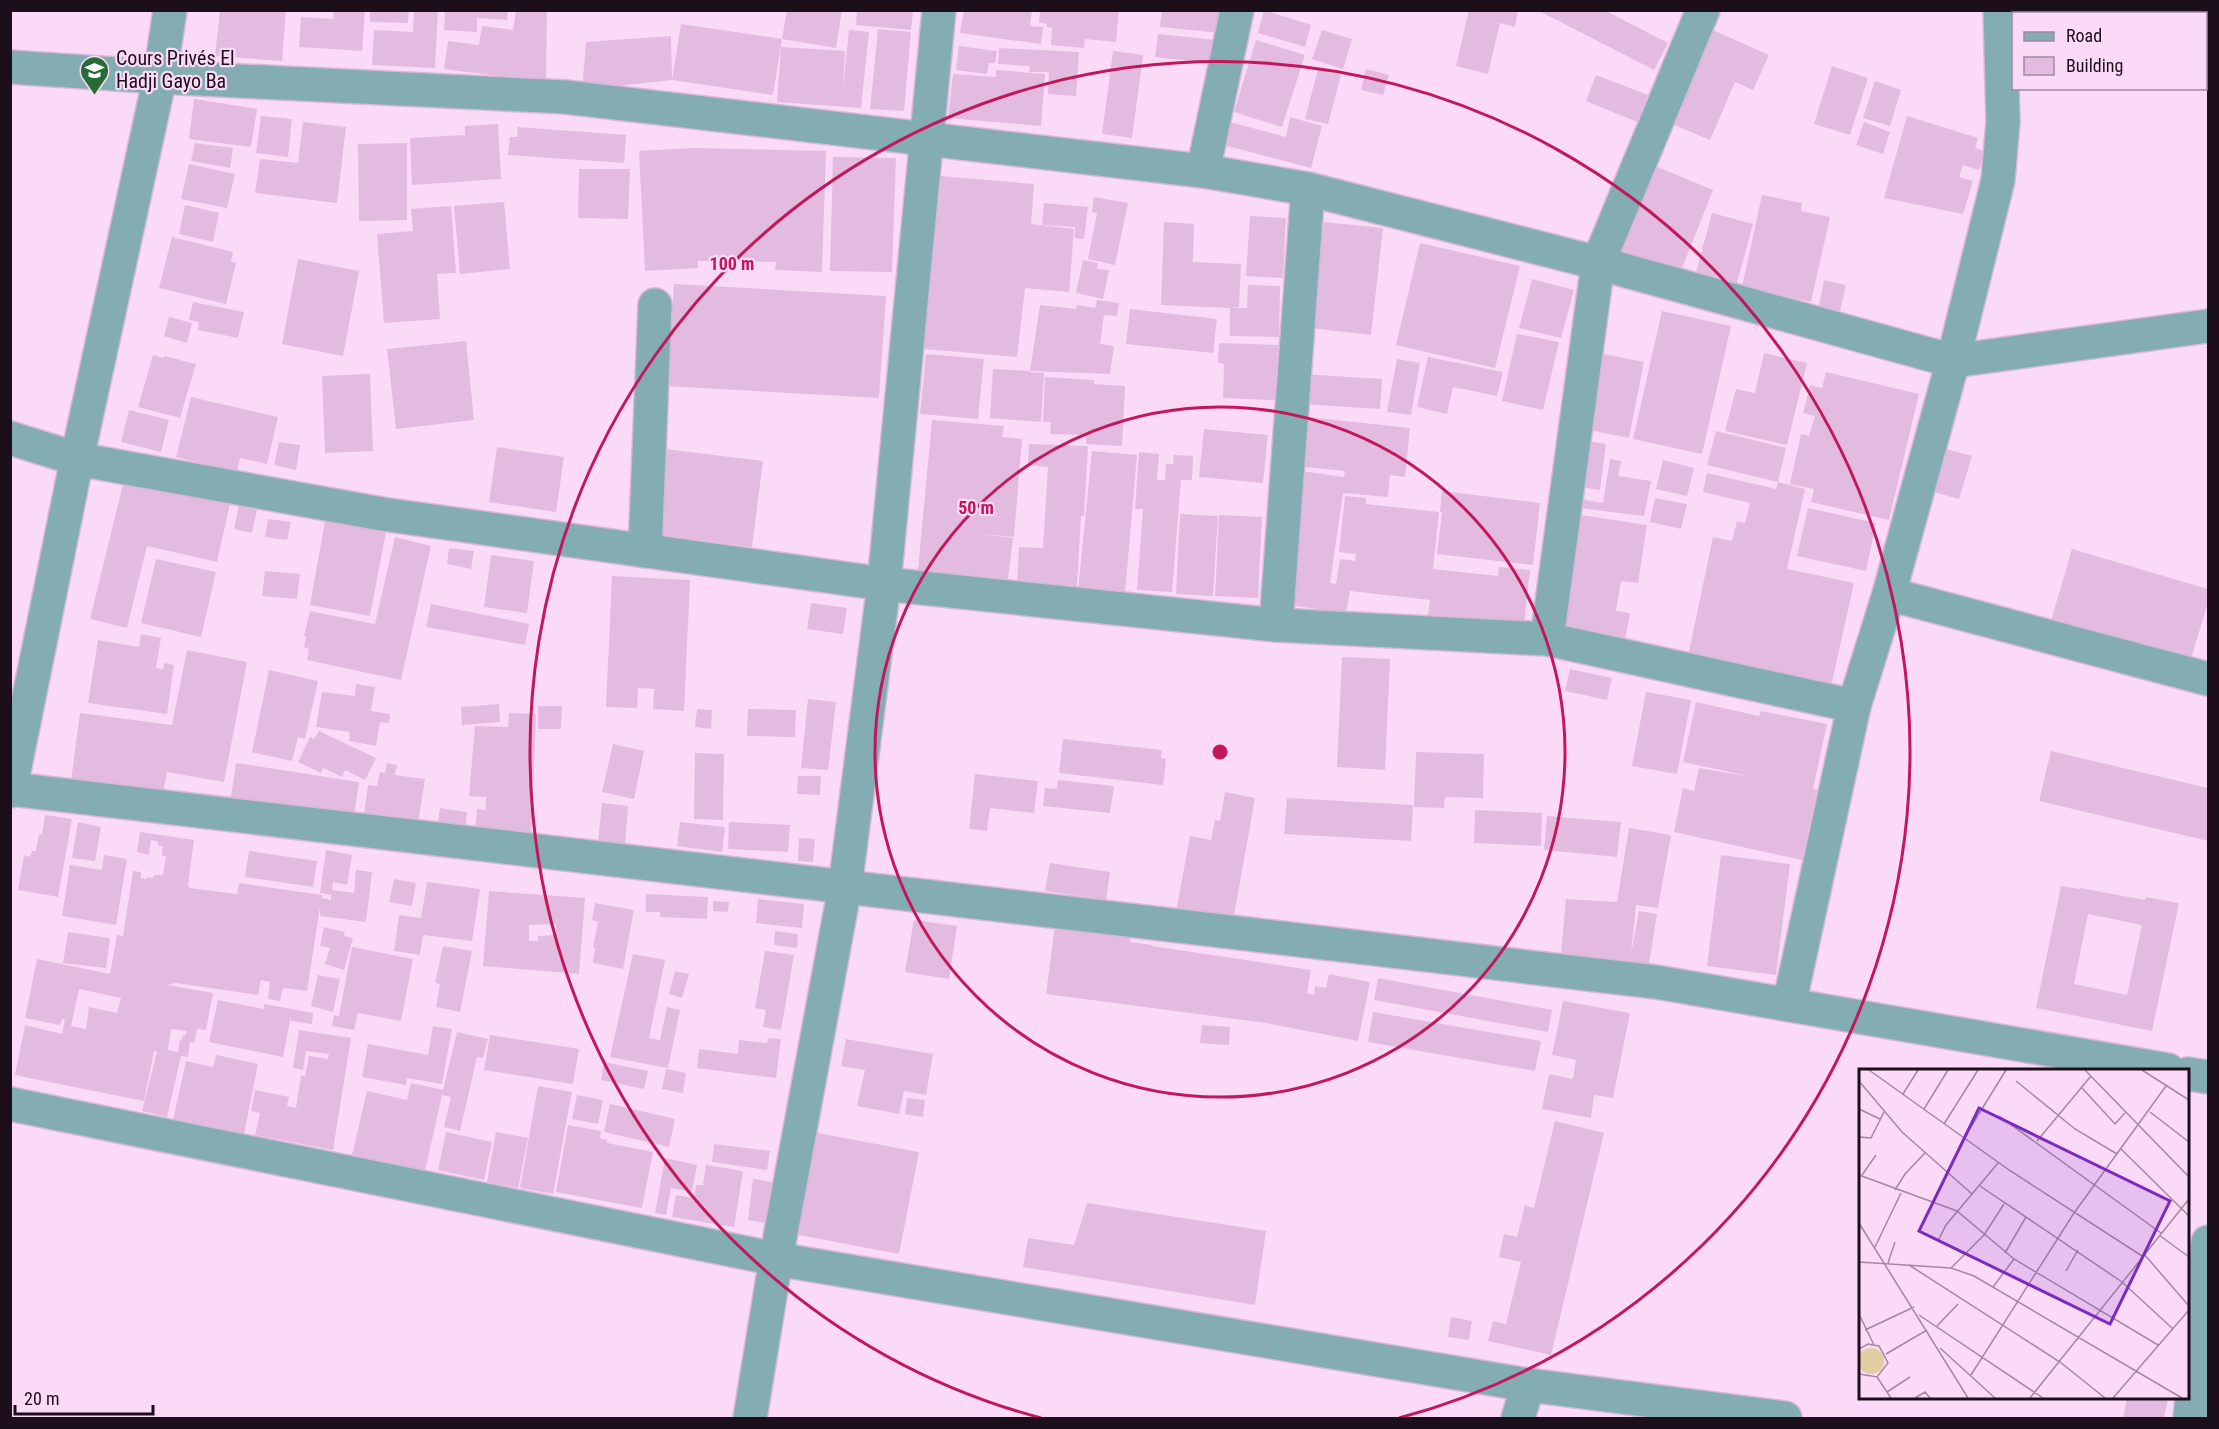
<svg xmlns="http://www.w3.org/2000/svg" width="2219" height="1429" font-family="'Roboto Condensed',sans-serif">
<rect width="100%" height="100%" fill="#fbdaf8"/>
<g fill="#e3bbe0" fill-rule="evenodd">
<polygon points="220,10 286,10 282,61 215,56"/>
<polygon points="334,10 365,10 362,51 299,47 301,17 333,19"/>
<polygon points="370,10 409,10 408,23 370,22"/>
<polygon points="414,10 438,10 435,68 372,65 374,30 413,32"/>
<polygon points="445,10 508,10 507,20 477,18 477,32 444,30"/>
<polygon points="516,10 547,10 546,82 444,69 448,41 479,45 482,26 513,30"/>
<polygon points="787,10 842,10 836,48 782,39 773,95 672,80 681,24 782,39"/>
<polygon points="857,10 913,10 911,30 856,25"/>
<polygon points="964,10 1032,10 1030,26 1043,27 1041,44 960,33"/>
<polygon points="1040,10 1119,10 1116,42 1085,39 1084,48 1051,45 1052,28 1047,27 1047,24 1039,22"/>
<polygon points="1162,10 1223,10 1220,33 1160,27"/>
<polygon points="1264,10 1311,25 1305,47 1258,33"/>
<polygon points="1469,10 1518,10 1515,27 1500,23 1488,74 1456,66"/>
<polygon points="1542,10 1604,10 1668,43 1654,70 1541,12"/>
<polygon points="1706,27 1769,55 1753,90 1735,82 1710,140 1665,121"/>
<polygon points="878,29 911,32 904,111 870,109"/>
<polygon points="849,30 869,32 861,108 777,102 781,47 845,51 843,89"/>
<polygon points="1322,30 1352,39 1343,69 1312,59"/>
<polygon points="1158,34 1216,40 1214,64 1155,57"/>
<polygon points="671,36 672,80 582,90 586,42"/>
<polygon points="1256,40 1305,55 1282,127 1234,112"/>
<polygon points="959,46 997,51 995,63 989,63 987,74 956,70"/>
<polygon points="999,48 1079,52 1076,96 1048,94 1049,72 1029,72 1030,66 998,64"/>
<polygon points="1113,51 1143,55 1132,138 1102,134"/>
<polygon points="1832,66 1868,78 1850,135 1814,124"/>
<polygon points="1318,69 1341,75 1328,124 1305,119"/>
<polygon points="1366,69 1389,75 1383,95 1361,90"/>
<polygon points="996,70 1045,74 1041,126 948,118 953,74 996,77"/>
<polygon points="1596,75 1648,95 1637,122 1586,101"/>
<polygon points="1875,81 1901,90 1890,126 1863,118"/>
<polygon points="194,99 257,109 251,147 189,139"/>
<polygon points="261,116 292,119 288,157 256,153"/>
<polygon points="1907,116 1978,138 1975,148 1985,151 1979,170 1963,165 1959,177 1973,181 1963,214 1884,198"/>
<polygon points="1290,117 1322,126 1311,168 1212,142 1219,119 1286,137"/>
<polygon points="303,122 346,127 337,203 255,193 260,159 298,163"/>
<polygon points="1864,122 1890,132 1883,154 1856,145"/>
<polygon points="498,124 501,179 412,185 410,138 465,135 465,126"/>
<polygon points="518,127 626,135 624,163 508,155 510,137 517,137"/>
<polygon points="195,143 233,148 230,168 191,161"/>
<polygon points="407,143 407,220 359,221 358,144"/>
<polygon points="692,148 826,151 822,272 775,270 776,262 698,261 698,268 645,271 639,151"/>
<polygon points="833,157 896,158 892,272 830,271"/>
<polygon points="1648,163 1713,190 1677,281 1611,254"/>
<polygon points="189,164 235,174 227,208 181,199"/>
<polygon points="579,169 630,169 628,219 578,218"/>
<polygon points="941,176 1034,184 1031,224 1074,229 1069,292 1025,288 1017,357 924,349"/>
<polygon points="1762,195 1802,203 1801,211 1830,217 1811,302 1742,287"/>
<polygon points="1094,197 1128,203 1115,265 1088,259 1097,213 1092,212"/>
<polygon points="504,202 510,269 460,274 454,206"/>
<polygon points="1044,203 1088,207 1084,239 1075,238 1075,227 1042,225"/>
<polygon points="185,205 219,213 213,242 179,234"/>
<polygon points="451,206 456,273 437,274 440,319 384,323 377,234 413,231 411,209"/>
<polygon points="1712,213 1753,224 1735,290 1694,280"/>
<polygon points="1250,216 1286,218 1283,278 1246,276"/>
<polygon points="1164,222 1194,224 1193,262 1241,264 1239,307 1230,308 1247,308 1248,285 1280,286 1279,337 1230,336 1230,308 1161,305"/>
<polygon points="1324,222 1383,228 1371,335 1310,328"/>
<polygon points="172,237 233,252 231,262 236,263 226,304 159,288"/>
<polygon points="1420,243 1520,266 1495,368 1396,345"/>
<polygon points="298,259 359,271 343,356 282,344"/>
<polygon points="1083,260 1098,263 1097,269 1109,270 1103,299 1076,293"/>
<polygon points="1532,279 1574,290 1561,338 1519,328"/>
<polygon points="1824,280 1846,285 1840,311 1819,306"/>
<polygon points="674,284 886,296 879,398 667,386"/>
<polygon points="1097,300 1119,303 1117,316 1104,315 1100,344 1114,346 1110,374 1030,371 1030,372 1044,373 1041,422 990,418 993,369 1030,371 1040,305 1076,309 1077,305 1095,308"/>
<polygon points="193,302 244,312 238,338 198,330 199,322 189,320"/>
<polygon points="1130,309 1217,319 1213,353 1126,344"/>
<polygon points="1662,311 1731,326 1702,454 1633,439"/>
<polygon points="169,317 192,323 187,343 164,336"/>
<polygon points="1517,334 1559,342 1543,410 1502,401"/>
<polygon points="466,341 474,420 396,429 387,349"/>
<polygon points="1219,343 1278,345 1275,400 1223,398 1224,364 1218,363"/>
<polygon points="1594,352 1644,362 1629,438 1579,428"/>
<polygon points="1764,353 1807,363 1787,445 1725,431 1736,389 1755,393"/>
<polygon points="926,354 984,359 978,419 920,414"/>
<polygon points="153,355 164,358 164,356 196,364 180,418 138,407"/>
<polygon points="1428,357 1503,372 1497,396 1453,387 1447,414 1417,407"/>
<polygon points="1397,359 1420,363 1411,415 1387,412"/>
<polygon points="1826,372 1919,394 1889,520 1811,502 1814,489 1790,484 1801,434 1809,436 1815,416 1803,413 1810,385 1822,388"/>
<polygon points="370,374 373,451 325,453 322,376"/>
<polygon points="1303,374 1382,379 1380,409 1300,404"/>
<polygon points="1045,377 1094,380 1094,384 1125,386 1122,446 1086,444 1086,435 1050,434 1051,422 1043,422"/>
<polygon points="191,397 278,417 267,464 240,458 237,472 176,457"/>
<polygon points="129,410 169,420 161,452 121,442"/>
<polygon points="1299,416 1410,428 1405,477 1390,475 1388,497 1343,493 1330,583 1336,584 1340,559 1355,561 1356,554 1339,552 1345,496 1366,498 1366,504 1439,512 1433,569 1498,576 1499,567 1530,570 1524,624 1428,615 1430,600 1350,591 1346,613 1281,604 1301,471 1344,477 1345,471 1294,466"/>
<polygon points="932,420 1004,426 1002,437 1022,439 1014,537 973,533 1013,538 1008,579 918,570"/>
<polygon points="1204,429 1268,435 1263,483 1199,477"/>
<polygon points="1716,431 1786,448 1778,482 1805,489 1787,569 1854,583 1830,691 1687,661 1713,537 1732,541 1737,521 1745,523 1750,503 1703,492 1707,473 1776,489 1778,482 1707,465"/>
<polygon points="1581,440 1606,444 1600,490 1575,486"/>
<polygon points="279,442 300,445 296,470 274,465"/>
<polygon points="1029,444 1088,446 1084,516 1081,516 1077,586 1017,583 1019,547 1043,548 1048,467 1028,465"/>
<polygon points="497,447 564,457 556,512 489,502"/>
<polygon points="665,449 763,461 752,547 653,534"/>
<polygon points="1946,449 1972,456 1959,499 1934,492"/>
<polygon points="1092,451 1137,455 1125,593 1078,590"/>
<polygon points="1139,452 1159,454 1157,480 1165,480 1166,464 1173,464 1174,455 1193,456 1192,480 1181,480 1172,592 1137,590 1143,509 1135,509"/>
<polygon points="1610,459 1621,461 1618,476 1651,481 1644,516 1579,508 1581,499 1603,503"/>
<polygon points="1663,460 1694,468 1687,496 1656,489"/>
<polygon points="124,480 208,489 206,499 230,504 217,562 147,546 127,628 90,619"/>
<polygon points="1442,491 1540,503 1533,565 1437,554 1442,512 1440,512"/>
<polygon points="1655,498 1687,504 1681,529 1650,522"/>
<polygon points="239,505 257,510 252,533 234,529"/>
<polygon points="1808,508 1876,523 1866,571 1797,556"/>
<polygon points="1180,514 1218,516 1213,596 1176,594"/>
<polygon points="1575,514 1647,525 1638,583 1621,581 1616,611 1630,613 1625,640 1556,629"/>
<polygon points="1219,515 1262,517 1258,598 1215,596"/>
<polygon points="268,519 291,522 287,540 265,537"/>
<polygon points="325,521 386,532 370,616 310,605"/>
<polygon points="395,537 431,546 401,680 307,660 309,649 304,647 306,637 304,636 310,611 375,624"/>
<polygon points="449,548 474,551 471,569 447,564"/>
<polygon points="2072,549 2208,589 2208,602 2190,662 2051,621"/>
<polygon points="491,555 534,561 527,613 484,607"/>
<polygon points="156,559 216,572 201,637 141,623"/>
<polygon points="265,571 300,574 297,599 262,596"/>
<polygon points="612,576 690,580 684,711 653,709 654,689 638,688 637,708 606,707"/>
<polygon points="811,603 847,608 843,634 807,629"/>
<polygon points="431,604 529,624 525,645 426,627"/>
<polygon points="141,634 161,638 156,668 163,669 164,663 174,665 167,714 88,703 98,640 139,647"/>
<polygon points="187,650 247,662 224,782 167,772 163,793 71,781 80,713 172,725"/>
<polygon points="1342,657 1390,659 1385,770 1337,767"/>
<polygon points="1570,669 1612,678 1607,700 1565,691"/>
<polygon points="269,670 318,681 305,739 298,737 292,761 252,752"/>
<polygon points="356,684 375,687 371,711 390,714 389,723 380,722 376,746 349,741 350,732 316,727 322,692 355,696"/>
<polygon points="1646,692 1691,700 1677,774 1632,766"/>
<polygon points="808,699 836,702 828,770 801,768"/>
<polygon points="1696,702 1759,716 1761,711 1827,724 1813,789 1817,790 1802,860 1674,832 1683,788 1694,791 1699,768 1753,777 1683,762"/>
<polygon points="499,704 500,722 462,725 461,707"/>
<polygon points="538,706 562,706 561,729 538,729"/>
<polygon points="697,709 712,710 711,729 695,727"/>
<polygon points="748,709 796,710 795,737 747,736"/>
<polygon points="509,713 536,714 531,839 475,830 477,809 486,810 486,797 469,796 475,726 508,727"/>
<polygon points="319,731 376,758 365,780 345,770 342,777 323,768 321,773 298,762 310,737 314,739"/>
<polygon points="1063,739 1162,750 1161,758 1166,759 1163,785 1059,773"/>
<polygon points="613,744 644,751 634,799 602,792"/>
<polygon points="2051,751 2208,788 2208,841 2039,801"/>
<polygon points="1416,752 1484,754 1483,798 1445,797 1444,808 1414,807"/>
<polygon points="695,753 724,754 723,820 694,819"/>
<polygon points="236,763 359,782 353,823 230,804"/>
<polygon points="387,763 397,765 395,775 425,779 417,830 363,822 368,785 377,786 380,772 385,773"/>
<polygon points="975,774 1038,781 1034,813 990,808 987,831 969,829"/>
<polygon points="798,776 821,776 820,795 797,794"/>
<polygon points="1058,780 1114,786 1110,813 1043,806 1045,788 1057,789"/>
<polygon points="1225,792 1255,798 1233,921 1176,912 1190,836 1211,840 1215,820 1220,821"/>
<polygon points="1287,798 1413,805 1411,841 1284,834"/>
<polygon points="602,803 628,806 625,845 598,842"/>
<polygon points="440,808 467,812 465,833 437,829"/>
<polygon points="1475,810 1542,813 1541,846 1474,843"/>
<polygon points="45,815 72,819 58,897 18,890 24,855 30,857 32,851 36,851 39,834 42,834"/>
<polygon points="1547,816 1621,822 1617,857 1544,850"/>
<polygon points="78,822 101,827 95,861 72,858"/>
<polygon points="680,822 725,827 722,852 677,846"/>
<polygon points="729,822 790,825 788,852 728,849"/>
<polygon points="1629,828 1671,835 1658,908 1636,905 1631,954 1639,911 1657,914 1649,964 1561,954 1566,899 1617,902"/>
<path d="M140,832L194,840L188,885L190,888L237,894L239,883L322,895V898L331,900V895L320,893L326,850L352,855L347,885L333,882L332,890L354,893L356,870L372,872L366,922L320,916V907L307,991L283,988L280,1001L268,999L270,982L261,980L258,995L176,983L167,985L213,993L206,1030L197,1029L194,1043L190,1042L188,1057L181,1056L167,1117L142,1111L157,1052L154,1051L144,1101L15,1075L25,1025L62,1034L65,1019H62L60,1025L25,1018L37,959L110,974L117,935L123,936L133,871L141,872V878L147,879V877L153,878L154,875H163L166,856H162L163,846H159L157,841L151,840L149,855L137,852ZM79,989L121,998L117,1013L89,1007L86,1029L71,1026ZM171,1029L187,1031L185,1036L183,1035L182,1040L180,1039L178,1052L168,1050Z"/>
<polygon points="799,838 815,839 813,862 798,861"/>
<polygon points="249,851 317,861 313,887 245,877"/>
<polygon points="104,855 127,859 116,925 62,916 70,865 102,870"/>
<polygon points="1721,855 1790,864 1776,975 1707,966"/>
<polygon points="1050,863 1110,872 1106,900 1045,891"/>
<polygon points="394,879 416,883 412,906 389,902"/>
<polygon points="427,882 480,889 472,941 423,935 420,955 394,951 399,915 421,918"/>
<path d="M2061,886L2080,889V888L2145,900L2146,897L2179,903L2152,1031L2036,1008ZM2088,914L2142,925L2127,995L2074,984Z"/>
<path d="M489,891L585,898L579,974L483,966ZM556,924V935L538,936V941H529V925Z"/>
<polygon points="646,894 708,897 707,919 660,917 660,912 646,912"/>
<polygon points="758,899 804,904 802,928 756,923"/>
<polygon points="713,901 729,902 728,912 713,911"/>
<polygon points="595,903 634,910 623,969 593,963 595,948 593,947 598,922 592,920"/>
<polygon points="914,920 957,926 949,979 905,972"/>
<polygon points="1055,925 1131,936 1130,942 1152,945 1152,946 1311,970 1307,993 1314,995 1315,986 1326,988 1329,974 1370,982 1358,1041 1266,1023 1046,994"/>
<polygon points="324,927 345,932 344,936 353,938 344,970 325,964 330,948 320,946"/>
<polygon points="775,931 798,934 797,948 774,945"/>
<polygon points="68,932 110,938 106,968 63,963"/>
<polygon points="443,946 472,951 460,1012 436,1007 440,984 435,983"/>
<polygon points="352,947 413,959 401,1021 358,1013 354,1030 332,1026 334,1015 339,1016"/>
<polygon points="765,951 794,955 781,1030 763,1027 766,1010 755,1008"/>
<polygon points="633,954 665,960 649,1038 660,1040 667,1007 680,1010 668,1068 610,1057"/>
<polygon points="675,971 689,974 682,998 669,994"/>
<polygon points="318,975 340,979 333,1012 311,1006"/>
<polygon points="1378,978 1552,1010 1548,1032 1374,1000"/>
<polygon points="218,1000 264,1009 264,1004 313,1013 312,1024 291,1021 291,1015 283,1057 209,1042"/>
<polygon points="1563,1001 1630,1013 1613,1098 1594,1095 1591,1118 1542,1109 1549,1074 1573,1079 1576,1060 1552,1055"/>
<polygon points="1373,1012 1541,1041 1535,1071 1368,1042"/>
<polygon points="1202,1025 1230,1027 1229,1045 1200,1043"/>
<polygon points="433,1026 452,1029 442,1084 407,1078 406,1085 362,1077 368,1044 428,1055"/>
<polygon points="299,1030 351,1038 333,1150 255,1135 260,1113 251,1111 255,1090 289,1097 287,1106 296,1108 301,1075 305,1076 309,1056 328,1059 329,1054 306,1051 303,1070 293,1068"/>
<polygon points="457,1032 488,1039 483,1058 477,1057 460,1131 444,1127 451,1097 442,1095 425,1171 352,1155 367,1091 407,1100 411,1083 443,1090"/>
<polygon points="490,1035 579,1049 573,1084 484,1070"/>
<polygon points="768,1038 781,1039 776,1078 697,1068 699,1049 738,1054 739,1040 767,1043"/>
<polygon points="846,1039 933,1054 926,1095 904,1091 899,1114 857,1106 865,1070 841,1066"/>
<polygon points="216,1055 258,1064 244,1134 173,1120 186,1061 213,1067"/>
<polygon points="604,1062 648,1071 644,1089 601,1080"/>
<polygon points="666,1069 686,1073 683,1093 662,1089"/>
<polygon points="538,1086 572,1092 553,1194 520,1188"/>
<polygon points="577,1095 603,1100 598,1124 572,1119"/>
<polygon points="907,1098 925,1100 923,1117 905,1114"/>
<polygon points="610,1104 675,1119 669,1147 604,1132"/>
<polygon points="1555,1121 1604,1133 1551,1355 1488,1341 1493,1321 1506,1324 1521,1262 1499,1257 1504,1234 1517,1237 1525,1205 1534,1208"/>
<polygon points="568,1125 601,1131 600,1138 607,1140 607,1143 653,1152 642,1208 556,1192"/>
<polygon points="807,1131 919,1152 899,1254 788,1233"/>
<polygon points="446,1132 492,1142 484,1180 438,1170"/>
<polygon points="496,1132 528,1138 518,1188 487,1182"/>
<polygon points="714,1144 770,1151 767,1170 712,1162"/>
<polygon points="665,1158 697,1165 692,1192 671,1188 666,1215 655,1213"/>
<polygon points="706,1165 743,1171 734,1227 672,1217 676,1195 694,1198 696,1185 703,1185"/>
<polygon points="753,1179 772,1182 766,1223 748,1220"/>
<polygon points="1087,1203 1266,1231 1255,1305 1023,1267 1028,1238 1074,1245"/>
<polygon points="1451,1317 1472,1321 1469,1340 1448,1337"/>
<polygon points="2127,1398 2168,1398 2164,1418 2123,1418"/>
</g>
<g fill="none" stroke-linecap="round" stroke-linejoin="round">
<defs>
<g id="minor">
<polyline points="10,67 160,77 565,97 1203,171 1308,189 1598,263 1953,361 2208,326"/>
<polyline points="1203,171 1237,10"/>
<polyline points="10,438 77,459 382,514 884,584 1276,625 1547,639 1854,706"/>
<polyline points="645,551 655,305"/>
<polyline points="1889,594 2208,679"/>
<polyline points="1276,625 1308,189"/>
<polyline points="1547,639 1598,263 1703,10"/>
<polyline points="11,789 1656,982 2168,1070"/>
<polyline points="1789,1005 1854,706 1889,594 1953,361 1998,180 2003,122 2000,10"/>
<polyline points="2188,1074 2208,1077"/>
<polyline points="10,1104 776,1259 1528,1385 1785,1418"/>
<polyline points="750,1418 776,1259 845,887 884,584 939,10"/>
<polyline points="1518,1418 1528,1385"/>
<polyline points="2190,1418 2208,1242"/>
</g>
<polyline id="tertiary" points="10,791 77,459 160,77 170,10"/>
</defs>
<use href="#minor" stroke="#d7b9d5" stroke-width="36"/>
<use href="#tertiary" stroke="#d7b9d5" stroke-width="36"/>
<use href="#minor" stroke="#84adb3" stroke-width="33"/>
<use href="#tertiary" stroke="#84adb3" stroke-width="33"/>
</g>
<g fill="none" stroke="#c2185b" stroke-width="3">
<circle cx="1220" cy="752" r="345"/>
<path d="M1041 1418A690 690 0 1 1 1399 1418"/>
</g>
<defs>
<symbol id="school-pin" viewBox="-11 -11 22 30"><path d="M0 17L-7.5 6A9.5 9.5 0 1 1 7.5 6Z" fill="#276c37" stroke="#fbdaf8"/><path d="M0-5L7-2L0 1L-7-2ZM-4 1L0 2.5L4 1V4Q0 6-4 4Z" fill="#fff"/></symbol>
</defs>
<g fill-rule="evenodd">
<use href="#school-pin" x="78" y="54" width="33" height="45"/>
</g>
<g text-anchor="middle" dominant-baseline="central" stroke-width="4.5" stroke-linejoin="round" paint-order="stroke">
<g font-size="20" fill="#1c0e1b" stroke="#fbdaf8" text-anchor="start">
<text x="116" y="58">Cours Privés El<tspan x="116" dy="23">Hadji Gayo Ba</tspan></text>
</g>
</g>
<g transform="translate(1859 1069)">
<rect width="330" height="330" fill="#fbdaf8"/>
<path d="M-1 292a13 13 0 1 1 26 0a13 13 0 1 1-26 0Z" fill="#e1cfa2"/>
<path fill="none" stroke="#a288a0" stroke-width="1.5" d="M10,1L150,101L283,187M226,1L330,108M283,1L330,31M0,12L43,63L113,125M157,12L216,60L258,85M223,19L256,55L266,44M44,25L59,1M0,40L21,50M65,40L89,1M291,43L330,73M140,47L302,164M85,55L119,1M0,68L12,69L25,43M105,69L147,1M178,72L232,7M262,80L330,147M0,106L98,142L155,190L299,276M3,106L17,86M121,117L263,213L314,260M36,121L46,105L66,84M0,154L109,329M300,166L330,188M79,172L87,156L139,94M16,178L42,124M146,184L167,148M285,185L330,237M0,193L92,199L115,207L323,329M29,194L36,173M50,196L201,293L246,329M92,199L125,166L145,135M207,202L219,181M134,218L155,190M0,245L15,276M60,246L184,329M78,257L99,235M6,261L55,238M81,279L136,329M0,280L9,275L20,277L29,294L18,308L0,305M27,285L68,261M112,306L215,144L307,17M18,308L32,329M28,323L51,308M56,329L66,323L71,329M171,329L330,130M254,329L330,241"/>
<path fill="#7b2cbf" fill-opacity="0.15" stroke="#7b2cbf" stroke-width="3" d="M120,39L311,132L251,255L60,162Z"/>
<rect width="330" height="330" fill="none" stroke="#1c0e1b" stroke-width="3"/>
</g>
<circle cx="1220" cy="752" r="9" fill="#c2185b" stroke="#fbdaf8" stroke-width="3"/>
<g font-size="18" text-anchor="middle" font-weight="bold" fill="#c2185b" stroke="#fbdaf8" stroke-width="4.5" stroke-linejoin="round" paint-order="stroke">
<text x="732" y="270">100 m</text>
<text x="976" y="514">50 m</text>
</g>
<rect width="2219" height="1429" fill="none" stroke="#1c0e1b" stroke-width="24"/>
<rect x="2012" y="12" width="195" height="78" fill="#fbdaf8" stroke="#a288a0" stroke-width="1.5"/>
<rect x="2024" y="32" width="30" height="9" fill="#84adb3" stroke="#a288a0" stroke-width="1.5"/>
<text x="2066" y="42" font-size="18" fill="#1c0e1b">Road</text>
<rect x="2024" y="57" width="30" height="18" fill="#e3bbe0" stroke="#a288a0" stroke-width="1.5"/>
<text x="2066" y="72" font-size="18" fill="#1c0e1b">Building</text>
<path d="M15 1405v9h138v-9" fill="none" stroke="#1c0e1b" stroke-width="3"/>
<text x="24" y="1405" font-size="18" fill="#1c0e1b" stroke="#fbdaf8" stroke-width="4.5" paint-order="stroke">20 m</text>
</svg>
